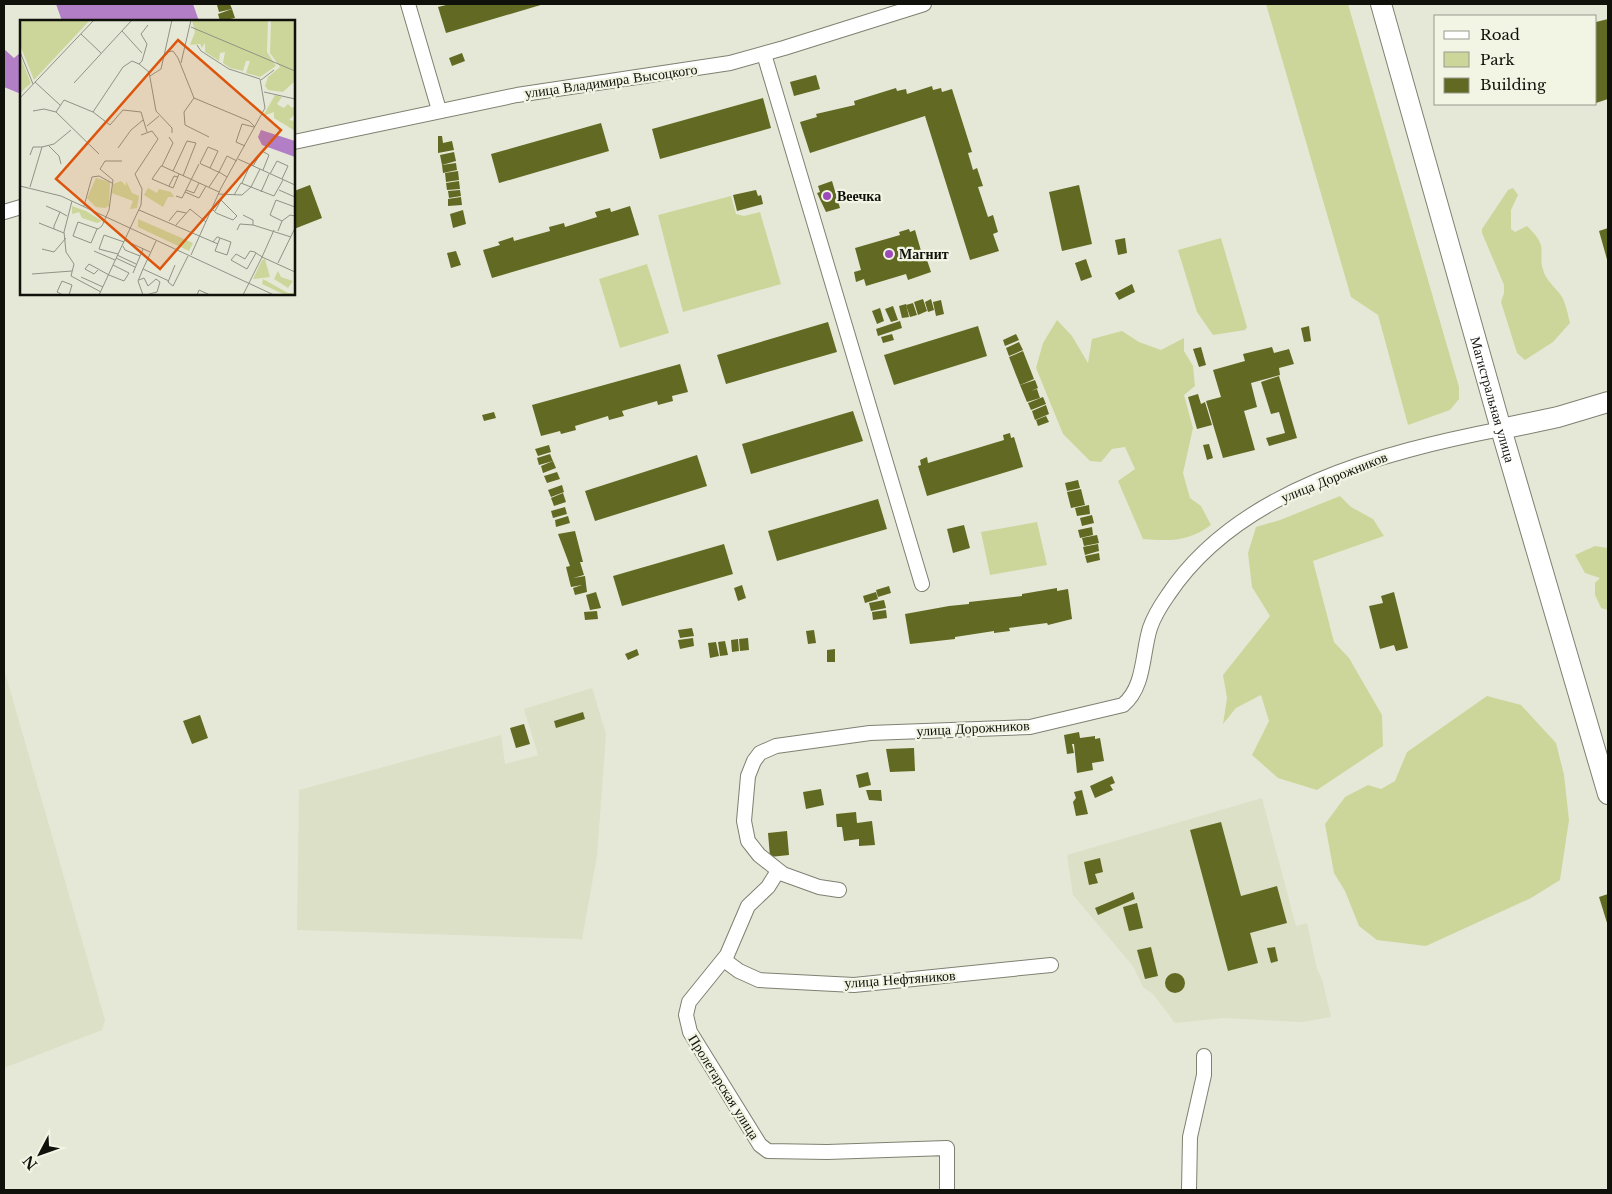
<svg xmlns="http://www.w3.org/2000/svg" width="1612" height="1194" font-family="'Libre Baskerville',serif">
<rect width="100%" height="100%" fill="#e5e8d7"/>
<g fill="#dce0c7">
<polygon points="4,669 105,1020 102,1030 4,1068"/>
<polygon points="592,688 606,734 597,856 582,939 297,930 299,790 501,735 505,764 538,755 524,709"/>
<polygon points="1262,798 1296,926 1307,923 1317,969 1322,979 1331,1017 1302,1022 1223,1018 1175,1023 1153,994 1143,987 1133,966 1073,895 1067,855"/>
</g>
<g fill="#cdd69a">
<polygon points="1266,4 1348,4 1459,387 1459,399 1450,410 1408,425 1378,315 1351,297"/>
<path d="M1513,188L1518,195L1511,210V229L1515,232L1527,226C1552,250 1535,251 1545,275C1549,283 1557,289 1562,297C1566,304 1568,315 1570,323L1553,342L1525,360L1517,353L1501,302L1504,293V285L1482,233V229L1508,190Z"/>
<polygon points="731,196 736,214 744,216 760,212 781,284 683,312 658,215"/>
<polygon points="1221,238 1247,327 1245,330 1213,335 1197,312 1178,250"/>
<polygon points="647,264 669,333 620,348 599,279"/>
<path d="M1057,320L1072,336L1088,363L1092,339L1122,331L1139,342L1161,350L1184,338V351L1193,366L1195,386L1184,395L1193,428L1183,473L1190,498L1201,506L1211,525C1188,542 1170,541 1143,539L1118,481L1135,469L1125,447L1112,449L1101,462L1090,461L1063,434L1036,368L1043,343Z"/>
<polygon points="1340,496 1351,507 1373,519 1384,536 1313,561 1334,642 1349,658 1382,715 1383,746 1317,790 1278,778 1252,755 1269,721 1261,695 1236,708 1223,724 1227,698 1223,675 1270,616 1252,587 1248,553 1256,527 1280,520"/>
<polygon points="1037,522 1047,565 990,575 981,532"/>
<polygon points="1595,546 1608,548 1608,610 1601,608 1595,595 1595,583 1600,578 1585,573 1575,555"/>
<polygon points="1487,696 1521,705 1556,743 1564,775 1569,820 1560,880 1531,898 1426,946 1377,940 1359,926 1345,891 1334,873 1325,824 1345,797 1368,785 1381,789 1395,781 1407,752"/>
</g>
<g fill="#b27fc7">
<polygon points="56,4 193,4 199,21 62,21"/>
<polygon points="4,49 14,58 21,52 19,66 21,66 21,94 4,87"/>
</g>
<g fill="#626922">
<polygon points="223,4 230,4 232,9 219,12 217,5"/>
<polygon points="450,4 544,4 446,33 438,7"/>
<polygon points="232,9 235,18 220,21 218,14"/>
<polygon points="1608,19 1608,99 1596,103 1596,22"/>
<polygon points="462,53 465,61 452,66 449,58"/>
<polygon points="816,75 820,89 794,96 790,82"/>
<polygon points="932,86 933,90 941,88 942,92 952,89 972,152 968,153 973,170 977,168 983,186 978,187 988,217 993,215 998,232 993,234 999,251 970,260 925,116 810,153 800,122 817,117 816,114 855,105 854,101 896,88 897,91 906,89 907,94"/>
<polygon points="763,98 771,128 660,159 652,129"/>
<polygon points="601,123 609,151 499,183 491,154"/>
<polygon points="438,136 442,136 443,143 452,141 454,150 438,153"/>
<polygon points="454,152 456,161 442,165 440,155"/>
<polygon points="456,163 457,170 443,173 442,165"/>
<polygon points="458,171 459,180 446,182 445,173"/>
<polygon points="459,181 460,189 447,190 446,183"/>
<polygon points="832,181 840,208 826,212 817,193 820,192 818,186"/>
<polygon points="310,185 322,218 294,229 294,191"/>
<polygon points="1079,185 1092,244 1062,251 1049,192"/>
<polygon points="460,190 461,196 449,198 448,191"/>
<polygon points="756,190 758,196 761,195 763,204 737,211 733,195"/>
<polygon points="461,197 462,205 448,206 448,199"/>
<polygon points="630,206 639,235 492,278 483,250 500,245 498,242 513,237 514,241 550,231 549,227 564,223 565,227 597,217 595,212 610,208 611,212"/>
<polygon points="463,210 466,224 453,228 450,214"/>
<polygon points="1608,228 1608,263 1599,231"/>
<polygon points="909,229 910,232 915,230 924,261 927,260 931,272 908,280 906,274 866,286 864,279 856,282 854,272 861,270 855,248 900,235 899,232"/>
<polygon points="1125,238 1127,253 1118,255 1115,240"/>
<polygon points="456,251 461,265 451,268 447,253"/>
<polygon points="1086,259 1092,277 1081,281 1075,263"/>
<polygon points="1132,284 1135,292 1119,300 1115,293"/>
<polygon points="923,299 927,311 918,315 914,302"/>
<polygon points="931,299 934,310 928,312 925,302"/>
<polygon points="941,300 944,314 936,316 933,302"/>
<polygon points="913,303 917,315 910,317 906,305"/>
<polygon points="906,304 909,317 902,318 899,306"/>
<polygon points="893,306 898,320 891,322 885,309"/>
<polygon points="880,308 884,321 877,324 872,311"/>
<polygon points="900,321 902,328 878,336 876,329"/>
<polygon points="828,322 837,352 726,384 717,355"/>
<polygon points="978,326 987,356 894,385 884,355"/>
<polygon points="1309,326 1311,341 1304,342 1301,328"/>
<polygon points="892,334 894,340 883,343 881,337"/>
<polygon points="1016,334 1019,340 1005,346 1003,340"/>
<polygon points="1019,342 1023,350 1009,356 1006,348"/>
<polygon points="1201,347 1206,365 1199,367 1193,349"/>
<polygon points="1272,347 1274,353 1289,349 1294,364 1279,368 1280,375 1251,383 1257,407 1244,411 1255,450 1223,458 1206,401 1221,397 1213,370 1245,361 1243,354"/>
<polygon points="1023,351 1034,379 1020,385 1009,357"/>
<polygon points="680,364 688,392 672,396 673,401 658,405 657,401 622,411 624,416 609,420 608,416 575,426 576,430 561,434 560,431 541,436 532,405"/>
<polygon points="1279,376 1297,438 1269,446 1266,438 1285,433 1279,412 1271,414 1261,382"/>
<polygon points="1035,380 1038,388 1031,391 1037,389 1040,398 1027,402 1020,385"/>
<polygon points="1198,394 1201,404 1205,402 1212,425 1197,429 1188,397"/>
<polygon points="1043,397 1046,404 1031,410 1028,403"/>
<polygon points="1046,405 1049,414 1035,420 1032,411"/>
<polygon points="853,411 863,441 751,474 742,444"/>
<polygon points="494,412 496,418 484,421 482,415"/>
<polygon points="1046,416 1049,422 1038,426 1036,420"/>
<polygon points="1010,433 1011,438 1014,437 1023,467 927,496 918,466 921,465 920,460 927,457 928,463 1004,440 1003,435"/>
<polygon points="1209,444 1213,458 1207,460 1203,445"/>
<polygon points="549,445 551,452 538,456 535,449"/>
<polygon points="550,454 553,461 539,465 537,458"/>
<polygon points="697,455 707,486 595,521 585,491"/>
<polygon points="553,461 556,468 543,473 541,466"/>
<polygon points="557,472 560,479 547,483 544,476"/>
<polygon points="1078,480 1080,488 1067,491 1065,483"/>
<polygon points="562,485 564,492 551,497 548,490"/>
<polygon points="1081,489 1085,505 1071,508 1067,492"/>
<polygon points="563,493 566,502 554,506 551,498"/>
<polygon points="878,499 887,529 777,561 768,531"/>
<polygon points="1089,505 1090,514 1077,516 1075,508"/>
<polygon points="565,507 567,514 553,518 551,511"/>
<polygon points="1092,515 1094,523 1082,526 1080,518"/>
<polygon points="568,516 570,523 556,527 555,520"/>
<polygon points="964,525 970,548 953,553 947,529"/>
<polygon points="1092,527 1093,535 1080,538 1078,530"/>
<polygon points="575,531 583,562 580,562 584,575 573,578 585,576 587,592 575,595 573,588 582,585 571,587 566,567 570,566 558,534"/>
<polygon points="1097,535 1099,543 1084,546 1082,538"/>
<polygon points="724,544 733,574 622,606 613,576"/>
<polygon points="1098,544 1099,551 1085,555 1083,547"/>
<polygon points="1099,553 1100,560 1087,563 1085,556"/>
<polygon points="742,585 746,598 738,601 734,588"/>
<polygon points="889,586 891,593 878,597 876,590"/>
<polygon points="1057,588 1057,591 1068,589 1072,619 1048,625 1047,623 1009,628 1010,631 994,633 994,631 955,637 955,639 910,644 905,614 949,606 969,604 969,602 1022,596 1022,594"/>
<polygon points="596,592 601,608 590,610 586,595"/>
<polygon points="876,592 878,599 865,603 863,596"/>
<polygon points="1394,592 1408,648 1396,651 1394,645 1380,649 1369,606 1383,603 1381,596"/>
<polygon points="884,600 886,608 871,611 869,603"/>
<polygon points="886,610 887,618 873,620 872,612"/>
<polygon points="597,611 598,619 585,620 584,612"/>
<polygon points="692,628 694,636 680,638 678,630"/>
<polygon points="814,630 816,643 808,644 806,631"/>
<polygon points="693,638 694,646 680,649 678,640"/>
<polygon points="748,638 749,650 740,651 739,639"/>
<polygon points="738,639 739,651 732,652 731,640"/>
<polygon points="725,641 728,655 720,656 718,642"/>
<polygon points="716,642 719,656 710,658 708,643"/>
<polygon points="637,649 639,655 628,660 625,654"/>
<polygon points="835,649 835,662 827,662 827,650"/>
<polygon points="583,712 585,719 556,728 554,721"/>
<polygon points="200,715 208,738 192,744 183,721"/>
<polygon points="524,724 530,744 516,748 510,728"/>
<polygon points="1079,732 1080,738 1095,736 1095,739 1100,738 1104,761 1092,763 1093,770 1077,773 1074,744 1072,744 1074,753 1067,754 1064,735"/>
<polygon points="914,748 915,771 890,772 886,749"/>
<polygon points="868,772 871,785 859,788 856,775"/>
<polygon points="1112,776 1115,783 1110,785 1113,790 1095,798 1090,786"/>
<polygon points="821,789 824,805 806,809 803,792"/>
<polygon points="866,790 881,790 882,801 869,800"/>
<polygon points="1082,790 1088,814 1076,816 1073,802 1076,798 1074,792"/>
<polygon points="856,812 857,823 872,821 875,845 859,846 859,839 844,841 842,827 837,827 836,814"/>
<polygon points="1221,822 1241,896 1277,886 1287,923 1250,933 1258,963 1228,971 1190,830"/>
<polygon points="787,831 789,855 770,857 768,833"/>
<polygon points="1100,858 1103,872 1095,874 1098,883 1089,885 1084,862"/>
<polygon points="1133,892 1135,899 1098,915 1095,908"/>
<polygon points="1608,894 1608,926 1599,897"/>
<polygon points="1137,903 1143,928 1129,931 1123,907"/>
<polygon points="1151,947 1158,976 1145,979 1137,950"/>
<polygon points="1275,947 1278,961 1271,963 1267,948"/>
<circle cx="1175" cy="983" r="10"/>
</g>
<g fill="none" stroke-linecap="round" stroke-linejoin="round">
<defs>
<g id="street">
<polyline points="408,4 439,110"/>
<polyline points="764,54 922,584"/>
<polyline points="294,142 517,95 730,63 784,48 924,4"/>
<polyline points="4,212 21,207"/>
<polyline points="778,871 768,887 748,906 727,955 689,1002 686,1015 690,1032 760,1145 768,1151 827,1152 947,1148 947,1190"/>
<path d="M839,890L819,887L783,874L759,855L748,841L744,821L748,776L754,761L760,753L776,746L870,733L1030,727L1123,705C1145,687 1142,653 1150,628C1154,616 1161,605 1168,595C1238,489 1384,452 1501,429"/>
<polyline points="724,960 739,971 759,980 854,985 1051,965"/>
<polyline points="1189,1190 1190,1137 1204,1075 1204,1056"/>
</g>
<g id="secondary">
<path id="s1" d="M1381,4L1501,429L1608,794"/>
<polyline points="1501,429 1558,417 1608,402"/>
</g>
</defs>
<use href="#street" stroke="#7e8171" stroke-width="16"/>
<use href="#secondary" stroke="#7e8171" stroke-width="22"/>
<use href="#street" stroke="#fff" stroke-width="14"/>
<use href="#secondary" stroke="#fff" stroke-width="20"/>
</g>
<g fill="#9d4bbb" stroke="#f2f5e4" stroke-width="2">
<circle cx="827" cy="196" r="5"/>
<circle cx="889" cy="254" r="5"/>
</g>
<g text-anchor="middle" dominant-baseline="central" stroke-width="4.5" stroke-linejoin="round" paint-order="stroke">
<g font-size="14" fill="#10110b" stroke="#f2f5e4">
<text transform="translate(611 81) rotate(-8)">улица Владимира Высоцкого</text>
<text stroke="none"><textPath href="#s1" startOffset="411">Магистральная улица</textPath></text>
<text transform="translate(1334 477) rotate(-22)">улица Дорожников</text>
<text transform="translate(973 728) rotate(-3)">улица Дорожников</text>
<text transform="translate(900 979) rotate(-4)">улица Нефтяников</text>
<text transform="translate(724 1087) rotate(58)">Пролетарская улица</text>
</g>
<g font-size="14" font-weight="bold" fill="#10110b" stroke="#f2f5e4" text-anchor="start">
<text x="837" y="196">Веечка</text>
<text x="899" y="254">Магнит</text>
</g>
</g>
<g transform="translate(20 20)">
<rect width="275" height="275" fill="#e5e8d7"/>
<path d="M0,0H70L14,60L0,25ZM172,0H248L247,32L256,46L240,57L226,53L230,41H226L223,51L210,48L203,43L205,32L200,33L199,41L185,32V23L182,28L180,24L170,25L175,12ZM251,0H275V61L263,72L248,70L245,66L248,57L260,47L250,33ZM0,36L11,63L0,73ZM255,75L262,77L257,84L260,86L264,88L268,84L272,88L275,86V94L269,100L275,101V111L254,98V92L243,96ZM76,158L90,162L89,186L85,188L76,187L67,178ZM101,161L106,166V161L112,173L119,176L117,188L110,189L113,181L92,173L93,164ZM128,168L137,173L139,169L151,172L154,177H148L143,187L124,175ZM52,186L66,191L82,201L77,203L62,198L59,192L52,194ZM118,199L173,223L169,231L118,207ZM245,239L250,257L233,259L242,240ZM258,251L261,257L273,261L268,268L254,259ZM243,259L268,273H275V275H265L242,264Z" fill="#cdd69a"/>
<path d="M241,110L275,121V137L242,125L238,117Z" fill="#b27fc7"/>
<path fill="none" stroke="#909285" stroke-width="1" d="M171,7L275,51M102,11L122,33M61,14L81,33M0,32L13,64M147,32L153,31L158,38L174,78L229,101L235,107M161,43L171,0M119,44L129,52L136,91L152,108V113M130,56L141,49L152,0M241,60L254,50M15,62L40,85M54,63L112,0M244,72L275,79M0,78L74,0M174,78L164,92L165,105L189,117M13,91L24,89L36,92M73,92L103,47L112,41L119,44L122,41L127,24L121,14L128,5M127,106L139,96M29,126L39,136L41,144M225,126L216,122L222,104L234,107M98,128L111,110L123,100M79,134L36,92L44,80L73,92L90,105L103,90L121,92L127,112M10,135L13,127H22M218,139L275,165M142,146L153,123L149,117M233,146L242,131L249,135L243,150M153,151L167,121L176,123L163,156M159,154L153,168L132,159L141,146H142L199,172M250,154L257,141L268,146L262,159M207,157L199,152L207,136L217,141M222,163L230,145M0,166L41,176L254,275M149,166L154,156L158,157M10,167L22,127L34,124L51,110M189,167L199,152L196,151L190,148L181,144L180,143L188,127L198,131L190,148M166,170L174,173L179,163M259,170L275,177M165,172L179,178L186,166M241,172L249,154M198,174L222,175L231,167L254,176L263,160M214,175L221,163L231,167L240,149M156,176L162,178L179,144M52,181L44,212L46,232L54,244L51,256L81,272M26,186L40,192M64,186L72,157L79,156L92,163M192,189L196,193L213,200L217,196L201,180L195,191M119,190L198,224M223,195L233,200V205M149,201L157,191L166,193M262,201L250,195L256,180L275,187M19,203L34,209M156,205L170,189L186,202M77,209L71,223L53,216L58,202L78,209L82,206L89,190L93,160L80,149L85,141H102M217,210L220,204L233,205L271,217M258,211L262,201L270,195L275,196M44,213L34,209V206L40,192L47,196M104,220L130,232M136,221L123,249L149,261M193,222L197,217H198L200,218L211,222L207,235L195,231L200,218M103,226L105,230L120,236M22,229L34,232L46,218M74,231L95,240M236,233L227,249L211,240L216,234L225,239L230,231L235,232L236,233L239,235L241,236L242,237L254,210M98,234L79,229L84,215L104,222M97,235L116,244M171,235L201,168L245,88L240,59L209,49L181,31L177,25M96,238L115,247M258,243L275,208M155,245L148,262L153,266L168,236M123,249L118,261L123,275M78,250L74,254L65,249L69,244L89,255M113,253L123,229M12,254L52,251M89,255L104,261L109,253L93,245M61,257L83,267M119,260L124,258L128,266L136,259L140,262L137,272L126,275M43,275L37,272L42,261L52,265L49,275M79,275L121,185L122,169L115,154L138,119L132,111L121,115M177,275L179,270L190,275M223,275L242,237L275,252"/>
<path fill="#dd550c" fill-opacity="0.15" stroke="#dd550c" stroke-width="2.5" d="M158,20L261,110L140,249L36,159Z"/>
<rect width="275" height="275" fill="none" stroke="#10110b" stroke-width="2.5"/>
</g>
<rect width="1612" height="1194" fill="none" stroke="#10110b" stroke-width="10"/>
<rect x="1434" y="15" width="162" height="90" fill="#f2f5e4" stroke="#989a8d"/>
<rect x="1444" y="31" width="25" height="8" fill="#ffffff" stroke="#989a8d"/>
<text x="1480" y="40" font-size="15" fill="#10110b">Road</text>
<rect x="1444" y="52" width="25" height="15" fill="#cdd69a" stroke="#989a8d"/>
<text x="1480" y="65" font-size="15" fill="#10110b">Park</text>
<rect x="1444" y="78" width="25" height="15" fill="#626922" stroke="#989a8d"/>
<text x="1480" y="90" font-size="15" fill="#10110b">Building</text>
<g transform="translate(40 1154) rotate(229)" stroke="#f2f5e4" stroke-width="4" paint-order="stroke">
<path d="M0-4L9 19L0 12L-9 19Z" fill="#10110b"/>
<text y="-8" font-size="14" font-weight="bold" text-anchor="middle" fill="#10110b">N</text>
</g>
</svg>
